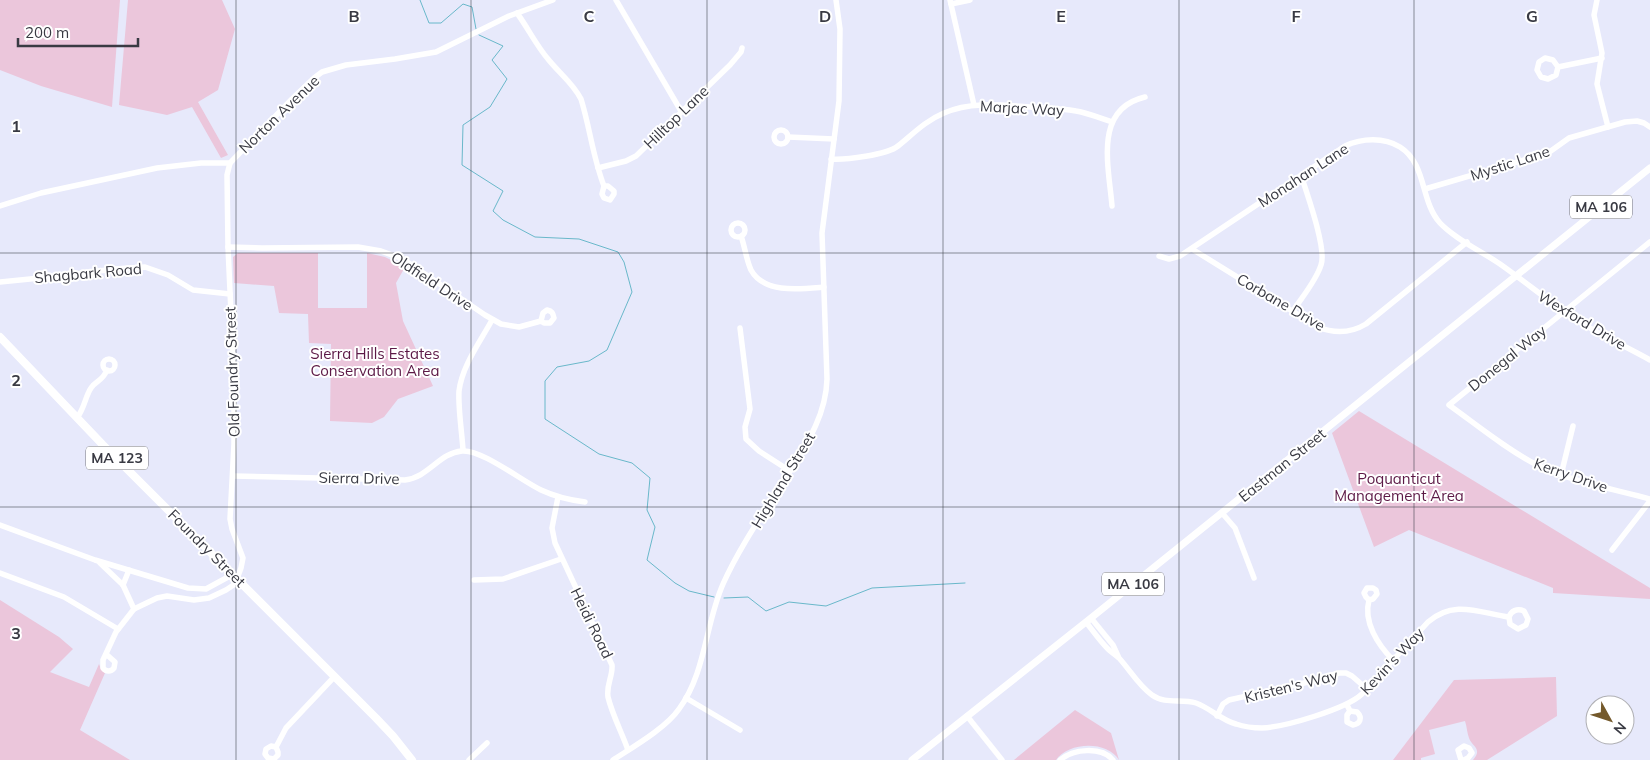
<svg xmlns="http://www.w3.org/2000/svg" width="1650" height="760" font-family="Mulish,sans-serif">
<rect width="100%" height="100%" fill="#e7e9fb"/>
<g fill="#ebc6db">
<polygon points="0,0 120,0 112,107 41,86 0,70"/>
<polygon points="128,0 222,0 235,29 218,90 198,102 228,155 221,158 192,107 167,115 119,105"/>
<polygon points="238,253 318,253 318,308 367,308 367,253 385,257 405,267 396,283 403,321 433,386 398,399 384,417 372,423 330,421 331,344 309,343 308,314 279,313 274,286 234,283 233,257"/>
<polygon points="1359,411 1650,588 1650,599 1553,593 1553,588 1409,530 1374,547 1332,433"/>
<polygon points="0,600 59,637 73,649 50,672 89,687 99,664 101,669 105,673 80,730 130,760 0,760"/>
<path d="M1556,677L1557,716L1487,760H1473C1483,748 1472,747 1469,738C1467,733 1467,727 1465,721L1429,730L1435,754L1421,758V760H1393L1454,680Z"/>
<path d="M1075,710L1111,733L1119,760C1107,740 1068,742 1056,760H1014Z"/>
</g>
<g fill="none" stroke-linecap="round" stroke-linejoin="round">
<g stroke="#69b8ca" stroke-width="1">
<polyline points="420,0 429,23 441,23 463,4 472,7 476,29"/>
<polyline points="479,35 503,46 492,60 507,79 490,107 463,125 462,165 503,191 493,211 503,220 535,237 579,239 618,252 624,262 632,292 607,350 589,361 557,367 545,381 545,419 599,454 632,463 650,478 647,510 655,527 647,560 675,583 689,591 714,597"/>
<polyline points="724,598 748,597 766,611 789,602 826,606 872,588 965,583"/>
</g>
<g stroke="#fff" stroke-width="5.5">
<polyline points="616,0 681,111"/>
<polyline points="950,0 974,105"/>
<polyline points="1597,0 1594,15 1602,53 1597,84 1608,127"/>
<polyline points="951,4 970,0"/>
<path d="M517,13C528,28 536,45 548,59C559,73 573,83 581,99C590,128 593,158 604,186H608L614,191V194L610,200L604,198L602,194L604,186"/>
<polyline points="1558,67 1553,60 1545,58 1539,62 1537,70 1541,77 1548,79 1556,75 1558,67 1602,58"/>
<circle cx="781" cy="137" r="7"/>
<polyline points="788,137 834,139"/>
<path d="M831,159C845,160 887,155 898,146C913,134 925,121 944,113C971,101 1001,105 1030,107C1045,108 1061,108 1076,111C1088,113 1100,118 1112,122"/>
<polyline points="598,168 626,161 636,156 730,65 741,52 742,48"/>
<polyline points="1425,189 1548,153 1569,138 1625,122 1637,121 1644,123 1650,127"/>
<polyline points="0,206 41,193 157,168 201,163 230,163 292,99 314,78 322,72 346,65 395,59 436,52 509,16 553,0"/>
<path d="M1112,206C1109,167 1093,109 1145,97"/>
<circle cx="738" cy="230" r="7"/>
<path d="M741,236C745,247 746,259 751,270C764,294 801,289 824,287"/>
<path d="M1650,242L1449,405C1477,425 1506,449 1537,465C1572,482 1613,489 1650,499"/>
<path d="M228,247L262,248L358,247L381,251L403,259L485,315L501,324L519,327L541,321L543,313L547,310C552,311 553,313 554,318L550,323H544L541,321"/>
<path d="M1192,249L1318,327C1335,334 1351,333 1366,324L1467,242"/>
<path d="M1159,256L1169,259L1180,256L1345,146C1362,138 1384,137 1400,147C1427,164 1420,201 1440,223C1455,239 1481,251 1500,264C1527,283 1552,304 1580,322C1602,336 1627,347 1650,360"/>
<polyline points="0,282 70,275 114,269 145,267 168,275 193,290 230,294"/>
<path d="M1293,311C1302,297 1316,281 1321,265C1327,249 1307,194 1301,175"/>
<polyline points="740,328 750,409 745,427 746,439 759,451 790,471"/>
<circle cx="109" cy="365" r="6"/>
<path d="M77,418C85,407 85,397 91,388C96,380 102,382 107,370"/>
<path d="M463,450C462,433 458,408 459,391C462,366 480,342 492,320"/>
<polyline points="1561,475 1573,426"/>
<path d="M233,476L405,480C429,477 439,453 462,451C481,449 522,481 541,490C556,497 569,500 585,502"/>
<path d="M558,497L552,528L555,543L612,665C613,676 606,685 608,697C612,714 622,733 628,750"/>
<polyline points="1222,513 1235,528 1254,578"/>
<polyline points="0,525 95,560 188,588 206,589 228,577 236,577"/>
<polyline points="1612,550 1650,501"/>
<polyline points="100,563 123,585 134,609"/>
<polyline points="0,573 64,597 118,629"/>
<polyline points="474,580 503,579 561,559"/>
<polyline points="123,585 129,570"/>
<path d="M1369,600L1373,599L1377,594L1376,590L1373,588H1367L1364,593L1366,597L1369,600C1363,622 1378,645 1393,660"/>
<polyline points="1091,618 1113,645 1118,656"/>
<path d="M1086,622C1093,631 1100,641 1108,649C1111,652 1116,655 1119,658C1130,670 1139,686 1152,695C1166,705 1181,698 1196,703C1210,708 1221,720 1236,724C1245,727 1254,728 1262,728C1285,727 1346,709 1362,694L1428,622C1454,599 1480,613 1509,617C1511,611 1517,608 1524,611L1528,619L1526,625L1518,629L1510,624L1509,617"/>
<path d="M106,654L115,662L114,668C111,672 106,672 103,668V660L116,632L134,609L157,598L167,596L194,600L209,598L226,590L235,584L241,568L243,558L232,529L230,519L234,444V379L228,247L227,175L230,163"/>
<polyline points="686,698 740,730"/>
<path d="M1347,705L1350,711L1357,712C1363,718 1360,724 1353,725L1347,722V715L1350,711"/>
<polyline points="967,716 1002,760"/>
<polyline points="1217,716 1223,704 1229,700 1304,683 1339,673 1346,673 1352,676 1367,689"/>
<polyline points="276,747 271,746 266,749 265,754 268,758 274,759 278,755 278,752 276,747 286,728 335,676"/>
<polyline points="469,760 487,743"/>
<path d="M613,760C633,747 666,728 679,709C706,672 705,625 723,584C740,546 765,511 787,476C806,445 826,416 827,379L822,233L839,101L840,29L836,0"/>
<path d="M1060,760C1073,749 1101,746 1113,760"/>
<polyline points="1461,760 1458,750 1464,746 1469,748 1472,753 1468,758 1464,760"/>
</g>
<polyline stroke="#fff" stroke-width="7" points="912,760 1091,618 1650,168"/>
<polyline stroke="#fff" stroke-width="8" points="0,337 103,445 376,718 393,736 412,760"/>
</g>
<path fill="none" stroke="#393a43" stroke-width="1" stroke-opacity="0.55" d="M236,0V760M471,0V760M707,0V760M943,0V760M1179,0V760M1414,0V760M0,253H1650M0,507H1650"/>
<g text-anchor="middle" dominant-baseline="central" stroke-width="4" stroke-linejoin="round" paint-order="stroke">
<g fill="#fff" stroke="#74757b" stroke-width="1">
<rect x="1570" y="195.5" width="62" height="23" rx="4"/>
<rect x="86" y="446.5" width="62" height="23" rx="4"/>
<rect x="1102" y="572.5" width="62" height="23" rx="4"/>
</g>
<g font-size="14" font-weight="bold" fill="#393a43">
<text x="1601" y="207">MA 106</text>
<text x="117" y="458">MA 123</text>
<text x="1133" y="584">MA 106</text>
</g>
<g font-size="15" fill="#393a43" stroke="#fff">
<text transform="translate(1022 108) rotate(3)">Marjac Way</text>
<text transform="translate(279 114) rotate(-44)">Norton Avenue</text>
<text transform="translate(676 117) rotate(-44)">Hilltop Lane</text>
<text transform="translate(1510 163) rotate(-18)">Mystic Lane</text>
<text transform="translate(1303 175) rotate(-33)">Monahan Lane</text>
<text transform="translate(88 273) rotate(-5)">Shagbark Road</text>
<text transform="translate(432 281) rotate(33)">Oldfield Drive</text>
<text transform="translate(1281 302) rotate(30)">Corbane Drive</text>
<text transform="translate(1582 320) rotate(31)">Wexford Drive</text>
<text transform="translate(1507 358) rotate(-39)">Donegal Way</text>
<text transform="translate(232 372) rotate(-92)">Old Foundry Street</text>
<text transform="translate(1282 465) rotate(-39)">Eastman Street</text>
<text transform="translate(1571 475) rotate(19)">Kerry Drive</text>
<text transform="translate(359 478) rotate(1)">Sierra Drive</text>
<text transform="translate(783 480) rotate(-59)">Highland Street</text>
<text transform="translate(207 548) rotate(45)">Foundry Street</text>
<text transform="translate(592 623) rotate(64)">Heidi Road</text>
<text transform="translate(1392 661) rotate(-47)">Kevin's Way</text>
<text transform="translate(1291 686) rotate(-14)">Kristen's Way</text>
</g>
<g font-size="15" fill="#5c1946" stroke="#fff">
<text x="375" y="353">Sierra Hills Estates<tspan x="375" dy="17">Conservation Area</tspan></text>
<text x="1399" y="478">Poquanticut<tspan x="1399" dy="17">Management Area</tspan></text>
</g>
</g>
<g font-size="16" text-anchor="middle" font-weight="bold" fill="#393a43" stroke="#fff" stroke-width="4" stroke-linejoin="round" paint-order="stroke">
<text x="354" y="22">B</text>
<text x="589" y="22">C</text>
<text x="825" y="22">D</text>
<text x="1061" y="22">E</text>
<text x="1296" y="22">F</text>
<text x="1532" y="22">G</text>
<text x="16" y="132">1</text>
<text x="16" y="386">2</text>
<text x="16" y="639">3</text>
</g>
<g transform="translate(1610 720) rotate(130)"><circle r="24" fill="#ffffff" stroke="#b0b0b4"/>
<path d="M0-4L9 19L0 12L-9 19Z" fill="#74592b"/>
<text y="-8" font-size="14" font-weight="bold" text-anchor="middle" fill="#393a43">N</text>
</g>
<path d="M18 38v8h120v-8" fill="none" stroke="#393a43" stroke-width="2.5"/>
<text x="25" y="38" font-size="15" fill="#393a43" stroke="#ffffff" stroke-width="4" paint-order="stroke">200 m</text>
</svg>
